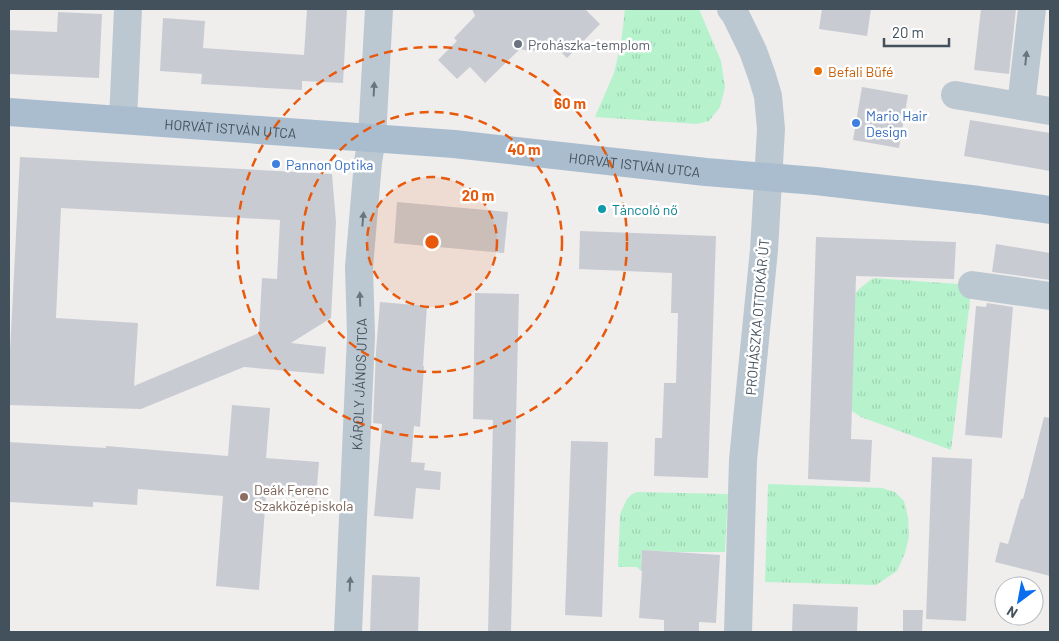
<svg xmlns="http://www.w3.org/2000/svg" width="1059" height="641" font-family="Barlow,sans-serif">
<defs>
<pattern id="park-tufts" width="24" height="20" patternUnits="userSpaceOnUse" patternTransform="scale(1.25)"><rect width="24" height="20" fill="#b6f3cd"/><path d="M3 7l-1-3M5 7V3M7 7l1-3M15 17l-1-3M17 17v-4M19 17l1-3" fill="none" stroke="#9ed2b2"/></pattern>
</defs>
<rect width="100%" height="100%" fill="#f0eded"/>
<g fill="url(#park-tufts)">
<polygon points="625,9 699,9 721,61 725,87 720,107 709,121 697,124 595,117 614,73 621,43"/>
<polygon points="873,278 972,285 951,450 861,417 852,411 848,399 851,299 859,289"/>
<polygon points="768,484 882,488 895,492 904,501 908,517 909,537 905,553 897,571 876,585 765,582"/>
<polygon points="637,492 728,494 725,552 675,552 642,550 641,571 637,567 618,567 620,514 627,499 632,494"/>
</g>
<g fill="#c8ccd2" fill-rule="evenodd">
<polygon points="307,9 347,9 343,83 302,81 302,90 201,84 202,74 160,71 163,18 205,21 203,48 304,55"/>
<polygon points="472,9 585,9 600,24 567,58 555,46 541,50 529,51 520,49 485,83 470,67 457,79 438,60 457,41 454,38 475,16"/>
<polygon points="822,9 871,9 867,36 819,29"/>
<polygon points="981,9 1016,9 1009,74 974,70"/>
<polygon points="58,12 102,14 99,78 9,74 9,30 57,32"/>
<polygon points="862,87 908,95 899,148 853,140"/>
<polygon points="970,120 1050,133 1050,171 964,156"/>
<path d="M20,157L332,174L336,222L331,318L291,343L326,347L324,374L244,367L141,409L9,405V371ZM61,208L280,220L277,279L262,278L259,333L134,386L138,323L56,318Z"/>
<polygon points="397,202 508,212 504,253 394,243"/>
<polygon points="580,231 716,236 708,478 654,476 655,438 662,438 664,383 676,383 678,313 671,313 672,273 579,269"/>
<polygon points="816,237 956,242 954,279 856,276 851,439 872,440 870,482 808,479"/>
<polygon points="996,244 1050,253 1050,280 992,272"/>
<polygon points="475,293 519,294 511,632 488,632 493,420 473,419"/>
<polygon points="380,302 427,306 423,366 424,366 420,427 414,426 411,462 425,463 424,470 441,472 440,490 416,488 413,519 374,516 382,424 373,423 376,351"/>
<polygon points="987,303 1013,307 1002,438 965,435 976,306 986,307"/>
<polygon points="232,405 270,408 266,458 319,462 316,498 266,495 259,590 216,586 223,496 138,489 137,505 93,502 93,507 9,502 9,442 106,448 106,446 228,456"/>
<polygon points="1044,417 1050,418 1050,576 995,562 1000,542 1008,544 1021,499 1023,499"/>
<polygon points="571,441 608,442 602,617 565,615"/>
<polygon points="932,457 972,459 966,621 926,619"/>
<polygon points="642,550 720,555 716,623 699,622 699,632 664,632 664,620 639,618 642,571 641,571"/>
<polygon points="372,575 420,577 418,632 370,632"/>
<polygon points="793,604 858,607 857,632 792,632"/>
<polygon points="903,610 923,610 922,632 903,632"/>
</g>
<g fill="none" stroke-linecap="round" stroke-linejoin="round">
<g stroke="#bcc8d1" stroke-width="28">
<polyline points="731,9 735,14 753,51 762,76 768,96 771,129 764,250 743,460 738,632"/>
<polyline points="955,95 1050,111"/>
<polyline points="1021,106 1032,9"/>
<polyline points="123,120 128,9"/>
<polyline points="972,285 1050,296"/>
<path id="s1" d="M348,632L361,336L359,267L368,162L372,138L379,9"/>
</g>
<path stroke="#a9bdcf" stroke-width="28" id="s2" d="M9,112L454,144L706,172L816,181L979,200L1050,210"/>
</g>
<defs><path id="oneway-solid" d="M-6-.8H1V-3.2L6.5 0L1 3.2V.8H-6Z" transform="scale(1.25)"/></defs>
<g fill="#67757f">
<use href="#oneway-solid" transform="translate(1026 58) rotate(-84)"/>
<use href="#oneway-solid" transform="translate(374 89) rotate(-87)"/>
<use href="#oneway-solid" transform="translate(363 219) rotate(-85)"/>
<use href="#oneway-solid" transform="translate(360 299) rotate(-92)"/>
<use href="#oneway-solid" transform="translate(350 584) rotate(-87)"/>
</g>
<circle cx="432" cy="242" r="65" fill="#e8590c" fill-opacity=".12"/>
<g fill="none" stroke="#e8590c" stroke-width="2.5" stroke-dasharray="9 6">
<circle cx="432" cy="242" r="65"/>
<circle cx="432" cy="242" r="130"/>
<circle cx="432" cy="242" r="195"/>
</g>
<circle fill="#6b7280" stroke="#fff" stroke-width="2" cx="518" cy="44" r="5"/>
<circle fill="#e8710a" stroke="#fff" stroke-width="2" cx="818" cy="71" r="5"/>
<g fill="#3f7fe0" stroke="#fff" stroke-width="2">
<circle cx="856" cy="123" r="5"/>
<circle cx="276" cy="164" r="5"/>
</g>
<circle fill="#0f9aa8" stroke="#fff" stroke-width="2" cx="602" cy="209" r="5"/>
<circle fill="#8d6e63" stroke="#fff" stroke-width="2" cx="244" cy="497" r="5"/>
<g text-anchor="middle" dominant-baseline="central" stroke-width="5" stroke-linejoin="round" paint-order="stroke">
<g font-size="14" fill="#5b616d" stroke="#fff" text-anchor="start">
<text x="528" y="44">Prohászka-templom</text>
</g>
<g font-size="14" fill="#c56008" stroke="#fff" text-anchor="start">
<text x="828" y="71">Befali Büfé</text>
</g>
<g font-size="14" fill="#366cbe" stroke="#fff" text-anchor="start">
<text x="866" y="115">Mario Hair<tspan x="866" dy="16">Design</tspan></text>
<text x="286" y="164">Pannon Optika</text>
</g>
<g font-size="14" fill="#43515c" stroke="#fff">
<text stroke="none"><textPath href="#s2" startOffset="222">HORVÁT ISTVÁN UTCA</textPath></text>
<text stroke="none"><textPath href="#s2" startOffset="628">HORVÁT ISTVÁN UTCA</textPath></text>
<text transform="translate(757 317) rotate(-85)">PROHÁSZKA OTTOKÁR ÚT</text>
<text stroke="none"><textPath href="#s1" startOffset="248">KÁROLY JÁNOS UTCA</textPath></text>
</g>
<g font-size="14" fill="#0d838f" stroke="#fff" text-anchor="start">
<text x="612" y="209">Táncoló nő</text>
</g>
<g font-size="14" fill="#785e54" stroke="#fff" text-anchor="start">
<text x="254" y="489">Deák Ferenc<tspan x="254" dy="16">Szakközépiskola</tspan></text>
</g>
</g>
<circle cx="432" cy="242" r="8" fill="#e8590c" stroke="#fff" stroke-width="2.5"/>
<g font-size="15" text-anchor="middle" font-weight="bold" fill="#e8590c" stroke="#fff" stroke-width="5" stroke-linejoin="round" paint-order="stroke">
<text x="570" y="109">60 m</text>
<text x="524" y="155">40 m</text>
<text x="478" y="201">20 m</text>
</g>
<rect width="1059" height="641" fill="none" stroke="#43515c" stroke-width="20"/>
<g transform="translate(1019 601) rotate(212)"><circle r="24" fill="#ffffff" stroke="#b4b9be"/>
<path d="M0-4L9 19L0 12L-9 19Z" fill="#086eef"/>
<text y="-8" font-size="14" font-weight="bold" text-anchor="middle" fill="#43515c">N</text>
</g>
<path d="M884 38v8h65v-8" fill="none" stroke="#43515c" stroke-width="2.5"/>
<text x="892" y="38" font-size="15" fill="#43515c" stroke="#ffffff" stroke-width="4" paint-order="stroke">20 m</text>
</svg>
